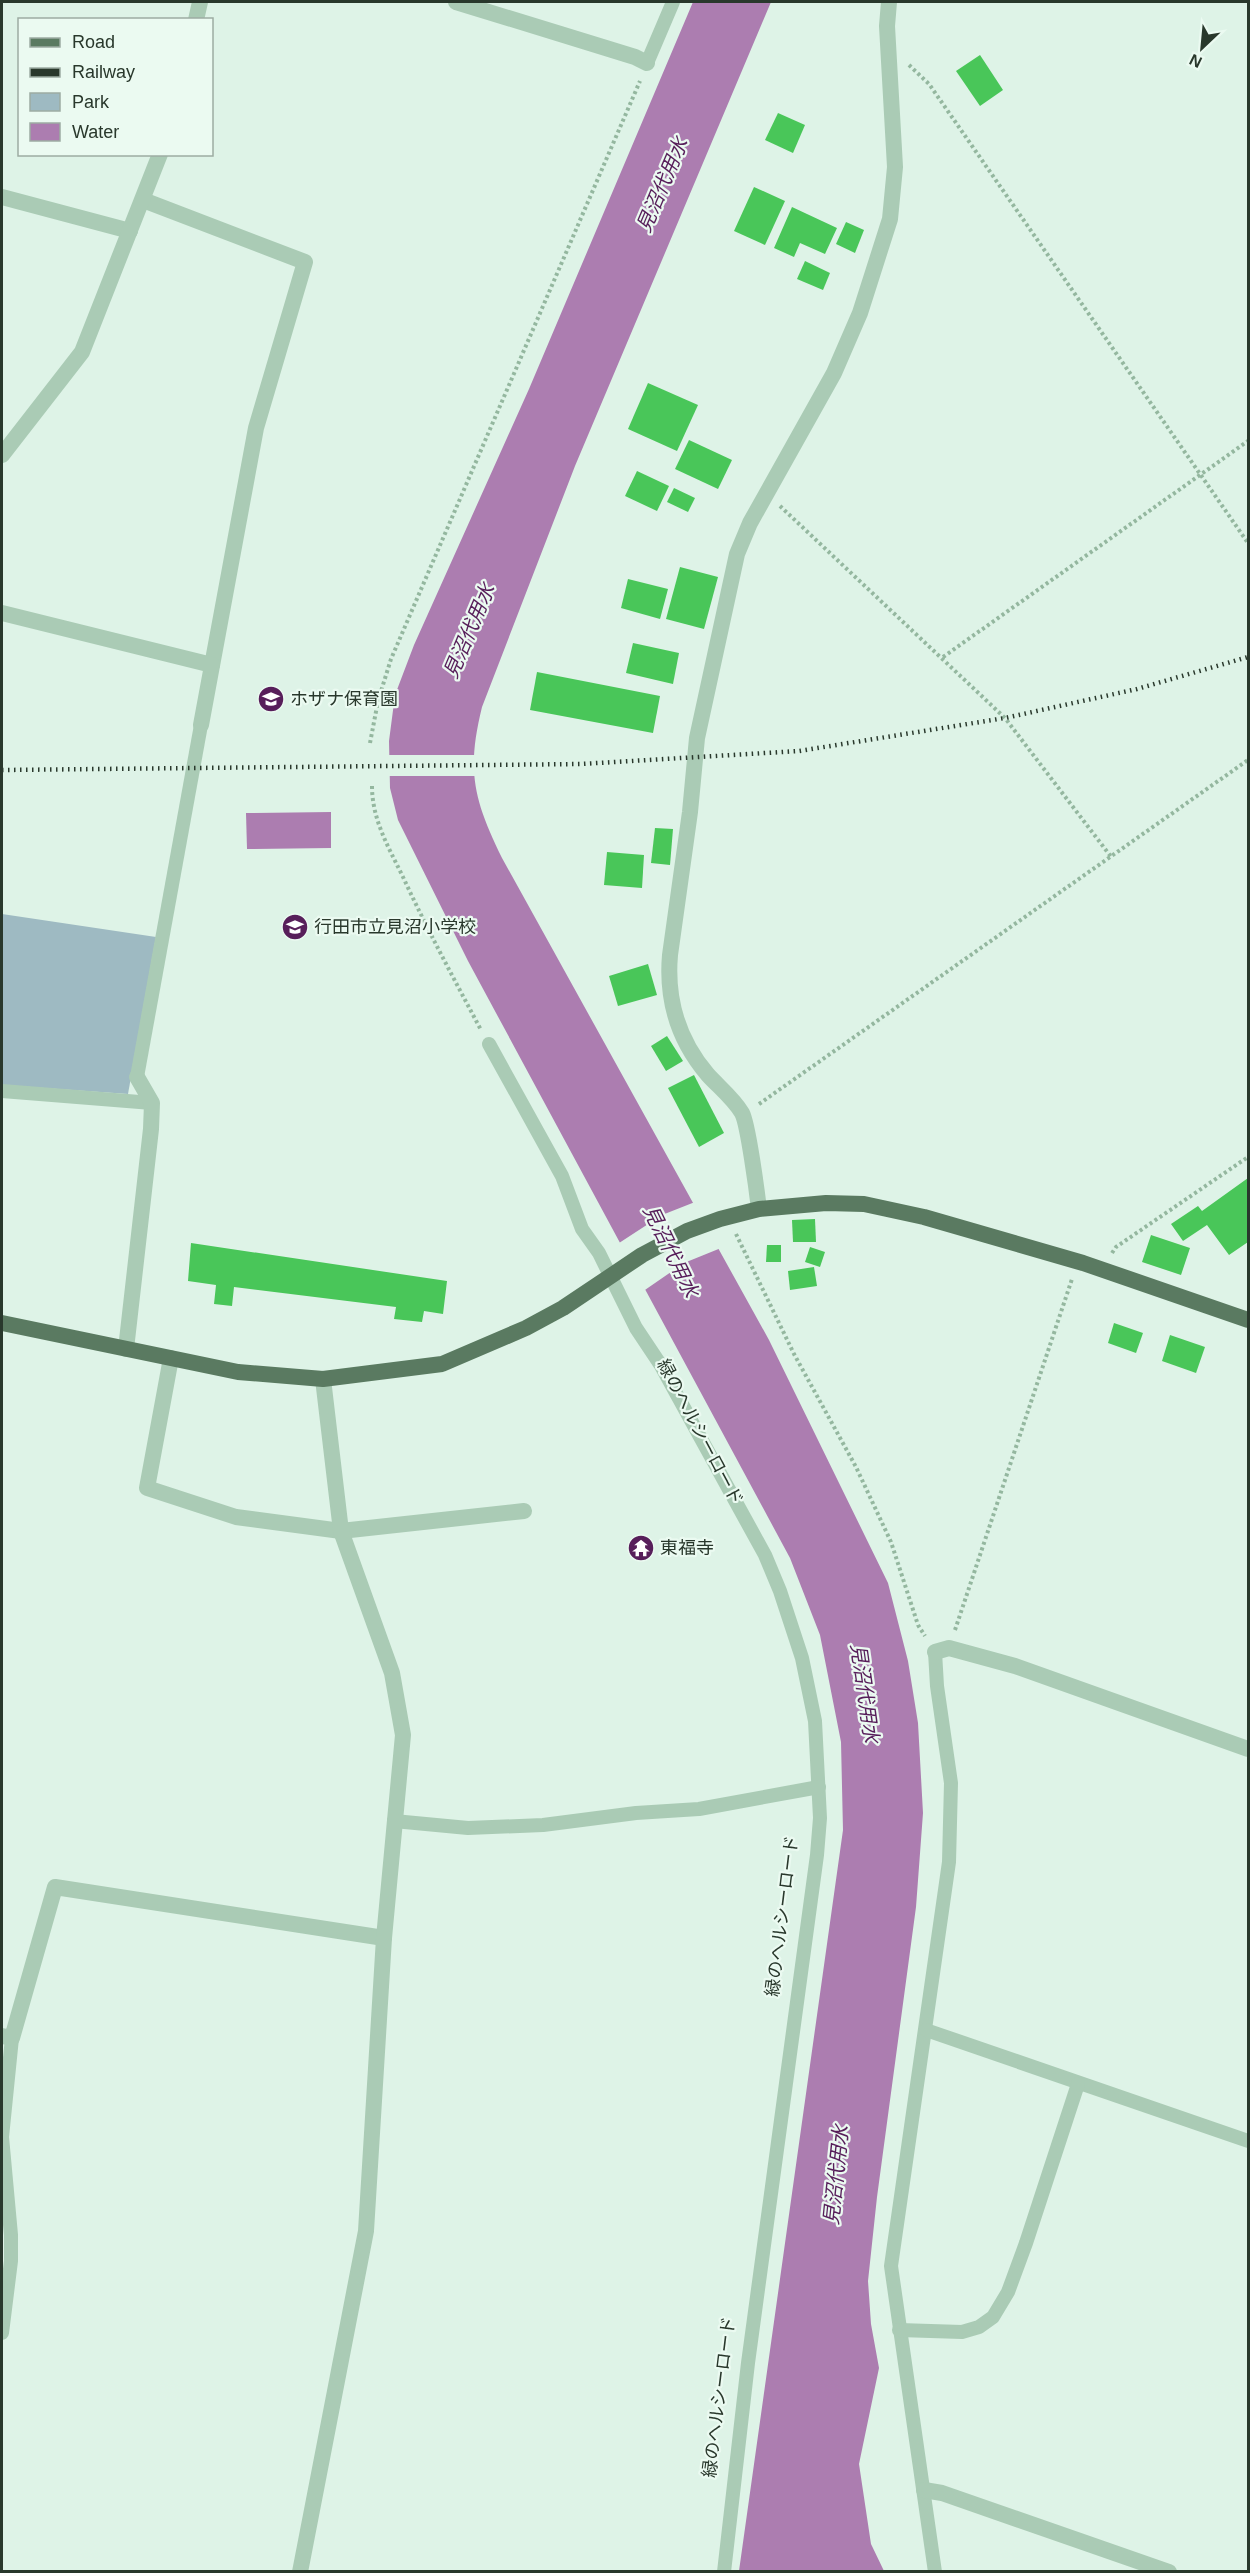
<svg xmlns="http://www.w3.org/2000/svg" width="1250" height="2573" font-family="Arial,'Noto Sans JP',sans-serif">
<rect width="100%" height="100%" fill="#def3e7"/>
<polygon fill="#9ebac2" points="2,914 156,937 128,1094 2,1085"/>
<g fill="#ac7db0">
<path d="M693,2H771L575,466L482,707C466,772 474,800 502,858L769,1340L888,1583L908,1661L918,1723L923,1813L916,1907L877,2197L868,2281L871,2324L879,2368L859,2464L871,2544L884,2571H739L843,1830L841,1742L820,1635L790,1558L468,961L398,820L390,788L389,741L395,695L414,645L529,389Z"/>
<polygon points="331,812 331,848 247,849 246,813"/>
</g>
<g fill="#def3e7">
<rect x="387" y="755" width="90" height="21"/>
<polygon points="695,1202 721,1248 684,1263 642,1292 616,1245 662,1215"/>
</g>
<g fill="#49c659">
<polygon points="980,55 1003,90 980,106 956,71"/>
<polygon points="778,113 805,125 793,153 765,140"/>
<polygon points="754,187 785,201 765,245 734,231"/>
<polygon points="792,207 837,228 825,254 800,243 794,257 774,248"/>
<polygon points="846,222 864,230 855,253 836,244"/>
<polygon points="805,261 830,273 823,290 797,279"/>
<polygon points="648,383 698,405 677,451 628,429"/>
<polygon points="689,440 732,460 718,489 675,469"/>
<polygon points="637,471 669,486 657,511 625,496"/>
<polygon points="674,488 695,498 688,512 667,502"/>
<polygon points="680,567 718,577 704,629 666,619"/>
<polygon points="628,579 668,589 660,619 621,608"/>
<polygon points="633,643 679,653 673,684 626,673"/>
<polygon points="537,672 660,696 653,733 530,710"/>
<polygon points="655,828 673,829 670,865 651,863"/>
<polygon points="607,852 644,855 642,888 604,885"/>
<polygon points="648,964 657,995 618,1006 609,976"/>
<polygon points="667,1036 683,1061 666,1071 651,1046"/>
<polygon points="694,1075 724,1133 699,1147 668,1088"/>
<polygon points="1248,1178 1248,1242 1229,1255 1207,1225 1183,1241 1171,1224 1198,1206 1202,1211"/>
<polygon points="815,1219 816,1242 793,1242 792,1220"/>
<polygon points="1151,1235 1190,1248 1181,1275 1142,1262"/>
<polygon points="191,1243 447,1281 443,1314 424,1311 422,1322 394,1319 396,1307 234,1287 232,1306 214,1304 216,1285 188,1281"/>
<polygon points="767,1245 781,1245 781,1262 766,1262"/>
<polygon points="810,1247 825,1252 820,1267 805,1262"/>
<polygon points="814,1267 817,1286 790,1290 788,1271"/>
<polygon points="1114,1323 1143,1333 1136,1353 1108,1343"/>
<polygon points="1170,1335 1205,1347 1196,1373 1162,1361"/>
</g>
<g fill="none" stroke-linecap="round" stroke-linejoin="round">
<g stroke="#94b79f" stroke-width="4" stroke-dasharray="3 3" stroke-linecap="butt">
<polyline points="909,65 929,84 1248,543"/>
<polyline points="780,506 1005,718 1112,858"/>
<polyline points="943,657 1248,441"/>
<polyline points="370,743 378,701 391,659 640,81"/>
<path d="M372,786C372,820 389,848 403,877C427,929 454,979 481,1030"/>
<polyline points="759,1104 1248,760"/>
<polyline points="736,1234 794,1354 856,1467 891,1542 918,1625 925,1636"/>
<polyline points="1112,1253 1116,1247 1248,1157"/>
<polyline points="955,1630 1072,1279"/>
</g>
<g stroke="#aacbb5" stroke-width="14">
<polyline points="647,63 673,2"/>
<polyline points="489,1044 562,1176 582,1229 599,1253 636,1328 660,1364 765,1555 780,1591 802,1658 815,1721 820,1818 817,1855 748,2363 724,2572"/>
<polyline points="137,1077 201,725"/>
<polyline points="2,1091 152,1103"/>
<polyline points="935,1652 937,1686 951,1783 949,1862 891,2266 935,2572"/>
<polyline points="394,1821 468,1828 543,1825 636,1813 699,1809 819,1787"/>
<polyline points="926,2030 1248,2141"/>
<polyline points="899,2330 962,2332 979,2327 993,2317 1008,2292 1026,2243 1078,2084"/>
<polyline points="2,2333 11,2261 11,2235 2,2137 12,2038"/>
</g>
<g stroke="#aacbb5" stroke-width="16">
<polyline points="456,2 635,57 647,63"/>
<polyline points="196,20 200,2"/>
<polyline points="2,197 130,231"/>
<polyline points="143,200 305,262 256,428 201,725"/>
<polyline points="2,455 82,352 160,154"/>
<polyline points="2,613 212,665"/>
<path d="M759,1209C757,1192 748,1124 742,1113C734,1099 719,1087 708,1075C678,1040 666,1001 670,955L690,812L697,738L737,554L750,523L834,373L860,313L890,219L895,167L887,26L889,2"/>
<polyline points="126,1349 151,1129 152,1103 137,1077"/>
<polyline points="171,1358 147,1488 236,1517 341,1531 524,1511"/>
<polyline points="935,1652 949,1648 1015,1666 1248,1749"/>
<polyline points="2,2036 12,2038 55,1887 384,1938"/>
<polyline points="924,2490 942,2493 1169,2572"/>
<polyline points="300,2572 366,2231 384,1938 403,1735 392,1673 341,1531 323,1379"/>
</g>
<polyline stroke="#5a7a61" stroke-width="16" points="2,1323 238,1372 323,1379 442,1364 526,1328 563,1308 642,1255 687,1231 720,1219 759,1209 826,1203 864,1204 924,1217 1083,1263 1248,1320"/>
<polyline stroke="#29382c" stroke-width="4.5" stroke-dasharray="1.5 4.5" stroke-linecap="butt" points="2,770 581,764 799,751 1005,718 1137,689 1248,657"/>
</g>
<defs>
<symbol id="school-disc" viewBox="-11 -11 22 22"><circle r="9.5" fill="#571e5a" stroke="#ebfaf1"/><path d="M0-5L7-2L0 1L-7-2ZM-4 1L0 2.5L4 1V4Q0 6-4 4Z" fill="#fff"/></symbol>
<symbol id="temple-disc" viewBox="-11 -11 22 22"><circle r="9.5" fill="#571e5a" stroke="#ebfaf1"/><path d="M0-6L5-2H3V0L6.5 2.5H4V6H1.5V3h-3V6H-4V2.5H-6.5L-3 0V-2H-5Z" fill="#fff"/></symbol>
</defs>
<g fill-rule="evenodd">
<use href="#school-disc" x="256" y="684" width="30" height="30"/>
<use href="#school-disc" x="280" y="912" width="30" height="30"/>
<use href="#temple-disc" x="626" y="1533" width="30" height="30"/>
</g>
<g text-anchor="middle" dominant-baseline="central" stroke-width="4.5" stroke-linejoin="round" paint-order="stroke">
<g font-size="18" fill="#29382c" stroke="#ebfaf1" text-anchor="start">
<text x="290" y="699">ホザナ保育園</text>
<text x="314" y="927">行田市立見沼小学校</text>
<text x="660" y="1548">東福寺</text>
</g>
<g font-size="18" fill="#29382c" stroke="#ebfaf1">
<text transform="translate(700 1432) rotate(62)">緑のヘルシーロード</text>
<text transform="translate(782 1916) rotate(-83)">緑のヘルシーロード</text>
<text transform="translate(719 2397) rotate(-83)">緑のヘルシーロード</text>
</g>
<g font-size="20" font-style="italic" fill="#571e5a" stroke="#ebfaf1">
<text transform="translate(662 185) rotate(-67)">見沼代用水</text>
<text transform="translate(469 631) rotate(-67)">見沼代用水</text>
<text transform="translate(671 1251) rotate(64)">見沼代用水</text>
<text transform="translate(865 1693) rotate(82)">見沼代用水</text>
<text transform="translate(836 2175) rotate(-84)">見沼代用水</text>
</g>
</g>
<rect width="1250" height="2573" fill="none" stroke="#29382c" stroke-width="6"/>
<rect x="18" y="18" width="195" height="138" fill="#ebfaf1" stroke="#9daca2" stroke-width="1.5"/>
<rect x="30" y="38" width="30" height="9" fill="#5a7a61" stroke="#9daca2" stroke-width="1.5"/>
<text x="72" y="48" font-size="18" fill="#29382c">Road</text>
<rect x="30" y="68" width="30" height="9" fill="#29382c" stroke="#9daca2" stroke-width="1.5"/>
<text x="72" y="78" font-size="18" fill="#29382c">Railway</text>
<rect x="30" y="93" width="30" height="18" fill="#9ebac2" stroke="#9daca2" stroke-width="1.5"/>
<text x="72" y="108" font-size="18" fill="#29382c">Park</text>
<rect x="30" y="123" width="30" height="18" fill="#ac7db0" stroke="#9daca2" stroke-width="1.5"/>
<text x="72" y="138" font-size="18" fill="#29382c">Water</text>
<g transform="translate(1202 48) rotate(206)" stroke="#ebfaf1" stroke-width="4.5" paint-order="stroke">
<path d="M0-4.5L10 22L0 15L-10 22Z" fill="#29382c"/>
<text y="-9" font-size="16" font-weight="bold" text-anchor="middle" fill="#29382c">N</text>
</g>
</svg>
